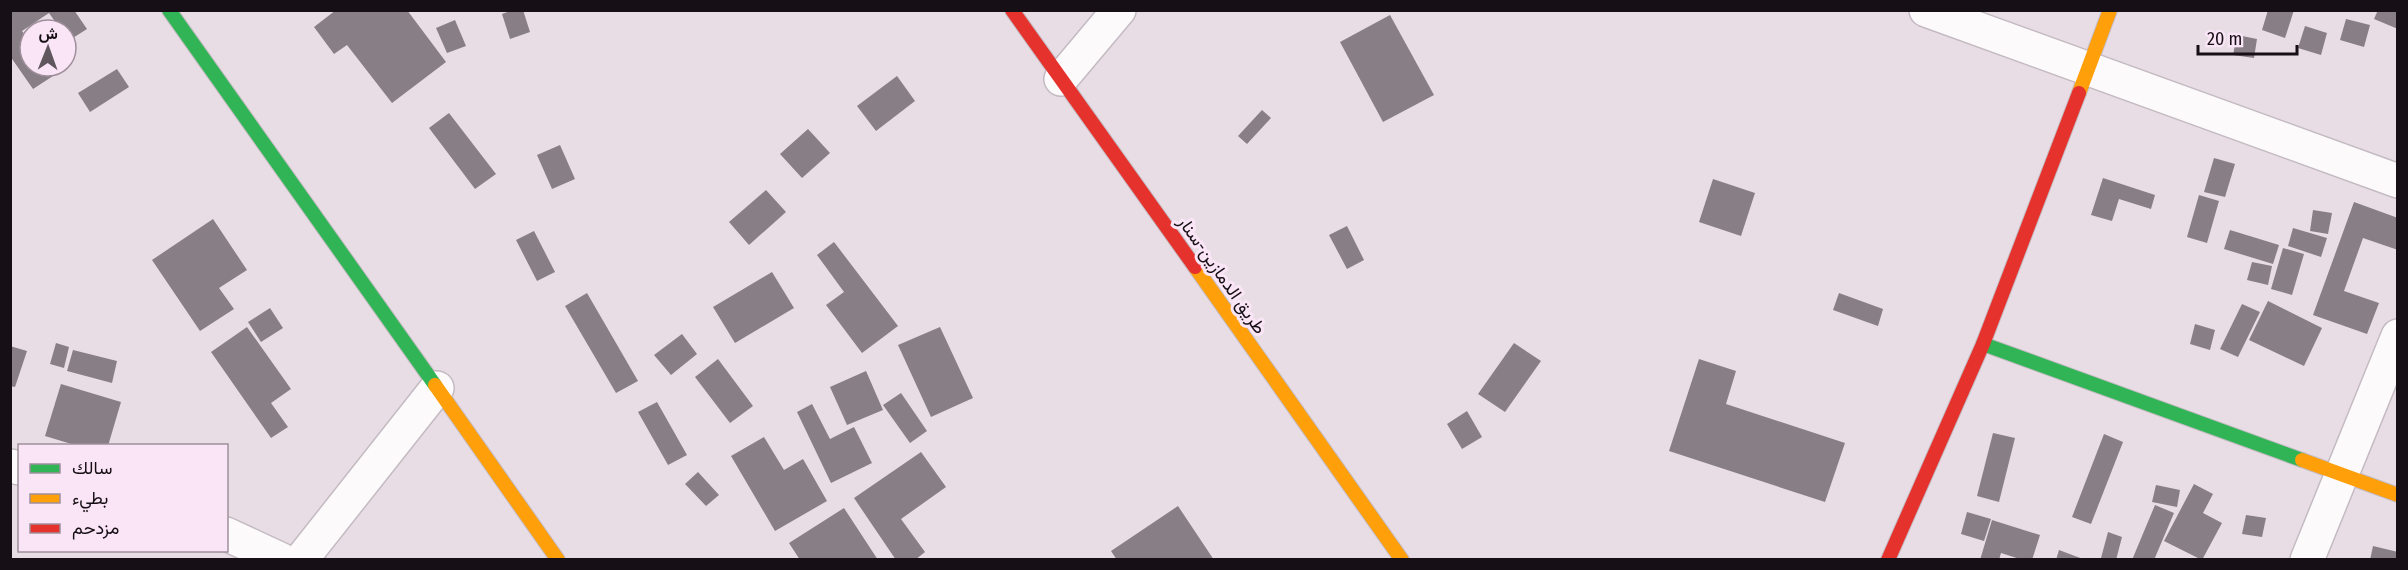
<svg xmlns="http://www.w3.org/2000/svg" width="2408" height="570" font-family="'Fira Sans Condensed',Vazirmatn,sans-serif">
<rect width="100%" height="100%" fill="#e8dde5"/>
<g fill="#877f85">
<polygon points="10,10 74,10 87,29 68,41 66,30 61,30 49,13 22,31 30,42 30,66 46,66 53,76 33,89 10,56"/>
<polygon points="336,10 407,10 446,62 392,103 347,45 334,54 314,27"/>
<polygon points="513,10 523,10 530,32 510,39 502,14"/>
<polygon points="2268,10 2294,10 2285,38 2262,30"/>
<polygon points="2378,10 2398,10 2398,29 2374,19"/>
<polygon points="1390,15 1434,95 1383,122 1340,42"/>
<polygon points="2346,19 2370,25 2364,47 2340,40"/>
<polygon points="455,20 466,46 447,53 436,28"/>
<polygon points="2305,26 2327,33 2321,55 2298,48"/>
<polygon points="2237,35 2257,39 2254,58 2233,55"/>
<polygon points="117,69 129,87 90,112 78,93"/>
<polygon points="897,76 915,101 876,131 857,106"/>
<polygon points="1262,110 1271,118 1247,144 1238,136"/>
<polygon points="449,113 496,174 475,189 429,128"/>
<polygon points="808,129 830,153 802,178 780,154"/>
<polygon points="560,145 575,179 552,189 537,155"/>
<polygon points="2214,158 2235,164 2225,197 2204,192"/>
<polygon points="2103,178 2155,195 2151,209 2119,199 2112,221 2091,215"/>
<polygon points="1713,179 1755,193 1741,236 1699,222"/>
<polygon points="766,190 786,212 749,245 729,222"/>
<polygon points="2199,195 2219,201 2207,243 2187,237"/>
<polygon points="2354,202 2398,218 2398,250 2363,238 2344,291 2379,303 2367,334 2313,315"/>
<polygon points="2313,210 2332,213 2328,234 2310,231"/>
<polygon points="213,219 247,270 219,288 234,309 200,331 152,260"/>
<polygon points="1347,226 1364,260 1347,269 1329,235"/>
<polygon points="2293,228 2327,238 2321,257 2288,246"/>
<polygon points="2230,230 2279,245 2273,264 2224,249"/>
<polygon points="534,231 555,272 537,281 516,240"/>
<polygon points="834,242 898,326 862,353 826,305 844,292 817,255"/>
<polygon points="2283,248 2304,254 2292,295 2271,289"/>
<polygon points="2252,262 2272,266 2268,285 2247,280"/>
<polygon points="772,272 794,308 735,343 713,307"/>
<polygon points="587,293 638,381 616,393 565,306"/>
<polygon points="1839,293 1883,309 1878,326 1833,310"/>
<polygon points="2268,301 2322,328 2304,366 2249,340"/>
<polygon points="2242,304 2260,312 2238,357 2220,349"/>
<polygon points="270,308 283,328 261,342 248,322"/>
<polygon points="2195,324 2215,330 2210,350 2190,344"/>
<polygon points="247,327 291,389 271,403 288,427 271,438 211,352"/>
<polygon points="940,327 973,398 931,417 898,345"/>
<polygon points="682,334 697,354 671,375 654,355"/>
<polygon points="56,343 69,347 64,368 50,364"/>
<polygon points="1514,343 1541,361 1505,412 1478,394"/>
<polygon points="10,346 27,351 15,387 10,386"/>
<polygon points="73,350 117,361 112,383 67,371"/>
<polygon points="718,359 753,406 730,423 695,377"/>
<polygon points="1699,359 1736,371 1726,404 1845,443 1825,502 1669,451"/>
<polygon points="866,371 883,410 847,425 830,387"/>
<polygon points="61,384 121,402 108,446 78,446 45,436"/>
<polygon points="901,393 927,431 910,443 883,405"/>
<polygon points="657,402 687,455 668,465 638,412"/>
<polygon points="812,404 830,439 854,427 872,463 831,483 797,412"/>
<polygon points="1467,411 1482,437 1462,449 1447,424"/>
<polygon points="1993,433 2015,438 1999,502 1977,496"/>
<polygon points="2104,434 2123,442 2091,524 2072,517"/>
<polygon points="764,437 784,470 803,459 827,501 775,531 731,456"/>
<polygon points="921,452 946,487 901,519 925,552 915,560 896,560 854,498"/>
<polygon points="698,472 719,495 706,506 685,484"/>
<polygon points="2194,484 2213,494 2203,513 2222,523 2202,560 2164,541"/>
<polygon points="2156,485 2180,490 2177,507 2152,502"/>
<polygon points="2155,505 2174,513 2154,560 2132,560"/>
<polygon points="1178,506 1214,560 1117,560 1111,551"/>
<polygon points="844,508 878,560 800,560 789,543"/>
<polygon points="1967,512 1991,519 1984,541 1961,534"/>
<polygon points="2246,515 2266,518 2262,537 2242,534"/>
<polygon points="1992,520 2040,535 2032,560 2023,560 2001,553 1999,560 1980,560"/>
<polygon points="2108,532 2122,537 2116,560 2101,558"/>
<polygon points="2373,546 2398,552 2398,560 2370,560"/>
<polygon points="2059,550 2083,559 2083,560 2056,560"/>
</g>
<g fill="none" stroke-linecap="round" stroke-linejoin="round">
<defs>
<g id="street">
<polyline points="1926,10 2398,181"/>
<polyline points="1061,79 1119,10"/>
<polyline points="10,466 20,468"/>
<polyline points="226,534 282,560"/>
<polyline points="301,560 437,388"/>
<polyline points="2307,560 2398,336"/>
</g>
<g id="fast">
<polyline points="169,10 435,385"/>
<polyline points="1983,344 2302,460"/>
</g>
<g id="slow">
<polyline points="2079,93 2110,10"/>
<polyline points="1195,267 1402,560"/>
<polyline points="435,385 558,560"/>
<polyline points="2302,460 2398,495"/>
</g>
<g id="jam">
<polyline points="1012,10 1195,267"/>
<polyline points="1888,560 1983,344 2079,93"/>
</g>
</defs>
<use href="#street" stroke="#c4bbc2" stroke-width="36"/>
<use href="#fast" stroke="#c4bbc2" stroke-width="16"/>
<use href="#slow" stroke="#c4bbc2" stroke-width="16"/>
<use href="#jam" stroke="#c4bbc2" stroke-width="16"/>
<use href="#street" stroke="#fcfafb" stroke-width="33"/>
<use href="#fast" stroke="#30b455" stroke-width="14"/>
<use href="#slow" stroke="#ff9f0a" stroke-width="14"/>
<use href="#jam" stroke="#e5322d" stroke-width="14"/>
</g>
<g text-anchor="middle" dominant-baseline="central" stroke-width="6" stroke-linejoin="round" paint-order="stroke">
<g font-size="18" fill="#160f15" stroke="#fae5f6">
<text transform="translate(1222 275) rotate(55)">طريق الدمازين-سنار</text>
</g>
</g>
<rect width="2408" height="570" fill="none" stroke="#160f15" stroke-width="24"/>
<rect x="18" y="444" width="210" height="108" fill="#fae5f6" stroke="#9f8f9c" stroke-width="1.5"/>
<rect x="30" y="464" width="30" height="9" fill="#30b455" stroke="#9f8f9c" stroke-width="1.5"/>
<text x="72" y="474" font-size="18" fill="#160f15">سالك</text>
<rect x="30" y="494" width="30" height="9" fill="#ff9f0a" stroke="#9f8f9c" stroke-width="1.5"/>
<text x="72" y="504" font-size="18" fill="#160f15">بطيء</text>
<rect x="30" y="524" width="30" height="9" fill="#e5322d" stroke="#9f8f9c" stroke-width="1.5"/>
<text x="72" y="534" font-size="18" fill="#160f15">مزدحم</text>
<g transform="translate(48 48) rotate(1)"><circle r="28" fill="#fae5f6" stroke="#9f8f9c" stroke-width="1.5"/>
<path d="M0-4.5L10 22L0 15L-10 22Z" fill="#60575e"/>
<text y="-9" font-size="16" font-weight="bold" text-anchor="middle" fill="#160f15">ش</text>
</g>
<path d="M2198 45v9h99v-9" fill="none" stroke="#160f15" stroke-width="3"/>
<text x="2207" y="45" font-size="18" fill="#160f15" stroke="#fae5f6" stroke-width="4.5" paint-order="stroke">20 m</text>
</svg>
